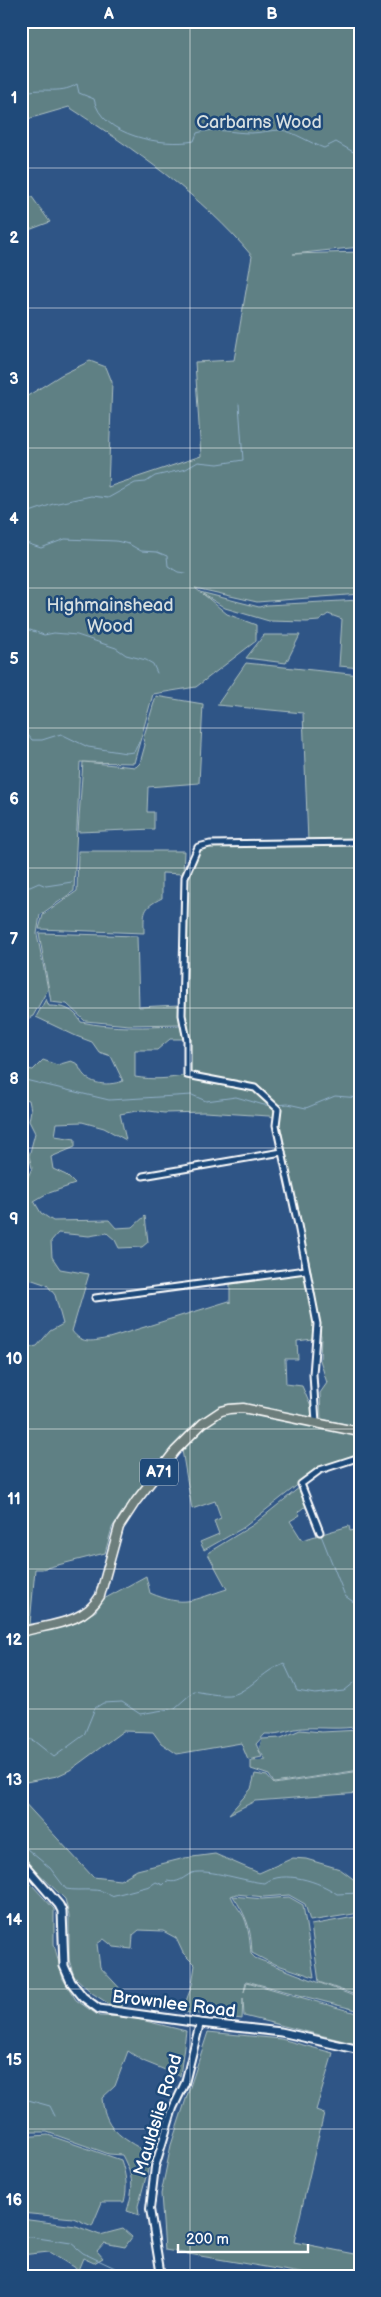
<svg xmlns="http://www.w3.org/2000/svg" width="381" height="2297" font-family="'Balsamiq Sans',sans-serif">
<rect width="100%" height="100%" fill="#2f5586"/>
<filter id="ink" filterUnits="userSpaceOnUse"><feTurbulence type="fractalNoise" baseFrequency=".02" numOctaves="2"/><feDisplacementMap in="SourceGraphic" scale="10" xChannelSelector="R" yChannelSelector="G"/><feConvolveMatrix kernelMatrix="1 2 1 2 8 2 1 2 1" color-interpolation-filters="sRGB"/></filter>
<g filter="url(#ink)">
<g fill="#5e8084" stroke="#aec0c2">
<path d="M21,21H360V247L293,254L360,252V594L257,602L195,588L200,592L259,607L267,605L360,600V668L339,666L342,619L328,614L319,621L307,622L269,621L225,608L203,594L227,614L256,625V641L196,687L153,694L134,763L80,762L74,891L40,915L37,934L48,989L33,1016L21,1022V400L61,375L90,361L106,367L112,382L108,487L201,456L195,362L234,360L252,256C201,195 135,150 69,107L21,121Z"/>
<polygon points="21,197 32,197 50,222 21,233"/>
<polygon points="264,635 300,635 286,663 246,658"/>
<path d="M246,663L360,675V1427L321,1419L320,1393L327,1383L320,1360L321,1336L310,1280L311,1271L277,1118L269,1116L205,1112L164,1113L142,1110L120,1114L126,1140L104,1128L82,1122L57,1123L55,1136L75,1139V1147L51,1157L53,1169L66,1175L75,1184L46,1194L34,1201L41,1213L53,1221L109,1220L116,1228L133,1227L145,1216L148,1242L142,1247L119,1248L115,1240L107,1233L89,1236L58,1233L51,1241L52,1257L60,1269L89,1274L72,1331C82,1345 94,1341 109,1338L229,1301L230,1303V1284L305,1272L314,1320L312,1339L297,1341L298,1359H285L286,1384L302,1386L311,1407L312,1418L238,1404C229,1404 221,1405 213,1411C176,1434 147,1481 120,1515L112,1528L105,1553L42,1569H35L30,1624L21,1625V1346L23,1349L37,1346L50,1331L63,1324L55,1295L47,1285L21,1276V1192L32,1168L29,1156L35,1133L29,1121L31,1110L29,1100L21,1098V1068L33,1070L43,1060L57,1065L71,1061L78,1064C84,1085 106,1087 123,1081L111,1056L99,1052L92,1042L76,1036L36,1017L46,999L49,1006C64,1006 74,1009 81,1022C114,1029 146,1027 180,1026L183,1039H170L157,1050H135V1077C153,1080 169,1079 187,1075L182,1007L185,877L198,847L308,842L303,713L217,705Z"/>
<polygon points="156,696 203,704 199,783 148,787 147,812 154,812 154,829 78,832 83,762 136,767 140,763 145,745 143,739"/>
<path d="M78,851H184L183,874L162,873V898C142,908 144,912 144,933L39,929L43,915L77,891Z"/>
<polygon points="39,933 137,936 139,1007 179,1005 181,1024 129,1025 85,1021 67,1004 51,1002"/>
<path d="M230,1412H247L360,1435V1455L319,1468L243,1528L204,1550L200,1542L219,1534L214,1521L221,1518L215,1501L192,1509L182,1450C196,1434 209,1418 230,1412Z"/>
<path d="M300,1487L309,1510L304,1507L298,1512L300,1515L290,1521L302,1540L349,1526L350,1531L360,1529V1726C341,1730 323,1727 304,1728C291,1728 283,1735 265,1734L256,1744L262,1757L248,1760L241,1743L177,1754L161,1743L153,1732L123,1731L70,1770L57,1776L21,1783V1636L72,1623L96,1611L102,1600L146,1576L150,1593C186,1608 192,1600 227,1589L208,1554L209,1552L253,1525Z"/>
<polygon points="300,1730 322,1732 360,1730 360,1770 274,1783 269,1775 251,1769 251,1761 266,1760 259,1750 262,1739 281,1738"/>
<polygon points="360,1771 360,1793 255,1801 229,1814 251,1789 255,1774 267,1776 274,1784"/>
<path d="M21,1799L93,1877L120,1880L137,1870L185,1858L215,1854L259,1873L293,1858L306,1859L340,1869L360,1884V1913L310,1921L305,1904L289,1895L264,1897L236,1894L231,1896C234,1904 240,1910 244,1917C249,1929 250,1942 251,1954L255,1958L359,1998L360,1995V2011L246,1981L244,1992L247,1982L360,2014V2045L244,2016L243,1998L242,2019L182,2012L192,1985L195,1965L183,1953L176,1938L163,1931L139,1930L133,1935L132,1949L114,1947L104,1939L97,1944L100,1967L126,1995L120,2008L109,2004L92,1993L74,1976L69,1960V1915L65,1899L21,1856Z"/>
<path d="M21,1873L54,1909V1944L63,1979L76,2000L99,2016L129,2017L186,2031L180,2076L143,2061L128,2051L115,2086L102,2098C105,2132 126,2140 152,2155L138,2206L139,2215L127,2211C134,2187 134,2178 122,2155L109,2154L47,2132H23L21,2129Z"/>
<path d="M233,1896L262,1899L289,1897L303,1905L314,1977L269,1962L252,1953C251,1928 247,1917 233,1896Z"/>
<polygon points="360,1916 360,1983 358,1996 319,1982 311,1925"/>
<polygon points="208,2032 281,2039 333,2053 316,2110 324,2113 294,2242 360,2255 360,2276 318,2276 165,2250 161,2194 171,2145"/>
<path d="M48,2135L121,2160C126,2175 128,2187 124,2202H102L92,2226L73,2218L21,2213V2137Z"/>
<polygon points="21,2219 76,2226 100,2235 123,2229 132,2237 125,2247 104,2243 97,2251 103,2258 94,2263 83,2258 78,2270 49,2252 21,2255"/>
</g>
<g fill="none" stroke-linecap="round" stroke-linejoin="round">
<g stroke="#91b0ca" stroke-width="1">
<path d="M21,94C39,85 59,96 77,84L79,93L94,99C101,136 163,147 194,141L197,133C215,127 232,133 251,133C260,133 271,130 281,130C292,131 312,144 324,148L336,142L355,153L360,154"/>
<polyline points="26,543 41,548 65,539 116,541 129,544 141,551 157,552 167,556 168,566 178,572 186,573"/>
<polyline points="21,559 26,543 24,514 53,504 91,496 108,498 135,483 146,482 155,476 186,469 198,462 218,464 243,460 239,404"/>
<polyline points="21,632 30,630 44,635 54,633 77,635 116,648 126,655 146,660 153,664 157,673"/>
<polyline points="21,726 32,740 42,740 61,734 88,747 126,753 134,752 139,742"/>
<polyline points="21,887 30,887 39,883 46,886 72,882"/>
<polyline points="21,1079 109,1100 192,1095 206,1101 236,1097 264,1105 271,1105"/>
<polyline points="276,1105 288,1104 306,1108 335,1096 360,1098"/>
<polyline points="321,1535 345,1596 352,1601 360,1603"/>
<path d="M21,1736L34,1741L54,1757L84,1735L95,1708L103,1703L122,1702L140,1714L175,1708L194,1691C206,1693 227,1698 238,1693C254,1685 266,1670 284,1663L297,1691L315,1694L344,1691L360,1678"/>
<path d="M21,1844L50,1868L66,1889C81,1892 101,1886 111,1896L150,1886L156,1882L163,1885L167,1881C179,1884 183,1877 192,1873C209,1868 246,1882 265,1883C283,1869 321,1882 337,1894L360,1893"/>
<polyline points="21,2098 50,2106 55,2116"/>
<polyline points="21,2238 31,2237 71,2243 83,2253 132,2276"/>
<polyline points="282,2276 282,2272"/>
</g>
<defs>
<g id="minor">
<polyline points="143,1176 282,1152"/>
<polyline points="95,1298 306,1270"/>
<polyline points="316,1423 313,1374 317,1324 298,1225 276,1125 278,1109 255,1088 187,1075 187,1040 182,1015 185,877 198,847 210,844 360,842"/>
<polyline points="320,1532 301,1484 320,1470 360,1457"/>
</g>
<polyline id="tertiary" points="161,2276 150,2209 155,2167 173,2108 185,2083 200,2023"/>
<polyline id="secondary" points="21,1861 59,1905 62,1911 64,1966 71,1982 83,1997 99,2009 200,2023 281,2032 360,2050"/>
<path id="primary" d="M21,1632C50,1624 84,1624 100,1596L119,1527L136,1501L175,1451L203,1423L221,1411L229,1409L243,1408L360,1432"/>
</defs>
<use href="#minor" stroke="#fff" stroke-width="9"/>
<use href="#tertiary" stroke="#fff" stroke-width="10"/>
<use href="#secondary" stroke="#fff" stroke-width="11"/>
<use href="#primary" stroke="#fff" stroke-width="11"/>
<use href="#minor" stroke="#1f4a7a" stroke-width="5"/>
<use href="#tertiary" stroke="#1f4a7a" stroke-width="6"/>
<use href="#secondary" stroke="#1f4a7a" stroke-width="7"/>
<use href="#primary" stroke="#6d7e7c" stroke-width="8"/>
</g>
</g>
<path fill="none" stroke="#fff" stroke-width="1" stroke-opacity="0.55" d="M190,21V2276M21,168H360M21,308H360M21,448H360M21,588H360M21,728H360M21,868H360M21,1008H360M21,1148H360M21,1289H360M21,1429H360M21,1569H360M21,1709H360M21,1849H360M21,1989H360M21,2129H360"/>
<g text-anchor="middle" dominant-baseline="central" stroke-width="5" stroke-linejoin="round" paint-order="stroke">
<rect fill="#1f4a7a" stroke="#bcc9d7" stroke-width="1" x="140" y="1458.5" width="38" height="27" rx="4"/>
<g font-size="16" font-weight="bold" fill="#fff">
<text x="159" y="1472">A71</text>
</g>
<g font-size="18" fill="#d7dfe0" stroke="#1f4a7a">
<text x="259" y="122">Carbarns Wood</text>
<text x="110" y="605">Highmainshead<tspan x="110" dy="21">Wood</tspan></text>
</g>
<g font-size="18" fill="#fff" stroke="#1f4a7a">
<text transform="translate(174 2004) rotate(7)">Brownlee Road</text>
<text transform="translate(158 2115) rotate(-73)">Mauldslie Road</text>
</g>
</g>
<rect width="381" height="2297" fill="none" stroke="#1f4a7a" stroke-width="55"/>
<path d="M178 2244v8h130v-8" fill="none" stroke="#ffffff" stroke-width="2.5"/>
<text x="186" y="2244" font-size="15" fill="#ffffff" stroke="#1f4a7a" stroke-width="4" paint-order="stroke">200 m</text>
<rect x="28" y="28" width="326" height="2242" fill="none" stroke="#fff" stroke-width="2"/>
<g font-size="16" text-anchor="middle" font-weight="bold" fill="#fff">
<text x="109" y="19">A</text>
<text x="272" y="19">B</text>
<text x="14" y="103">1</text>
<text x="14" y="243">2</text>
<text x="14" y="384">3</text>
<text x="14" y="524">4</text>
<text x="14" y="664">5</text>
<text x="14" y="804">6</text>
<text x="14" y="944">7</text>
<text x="14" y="1084">8</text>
<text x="14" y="1224">9</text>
<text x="14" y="1364">10</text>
<text x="14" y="1504">11</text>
<text x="14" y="1645">12</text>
<text x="14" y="1785">13</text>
<text x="14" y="1925">14</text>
<text x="14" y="2065">15</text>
<text x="14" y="2205">16</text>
</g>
</svg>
